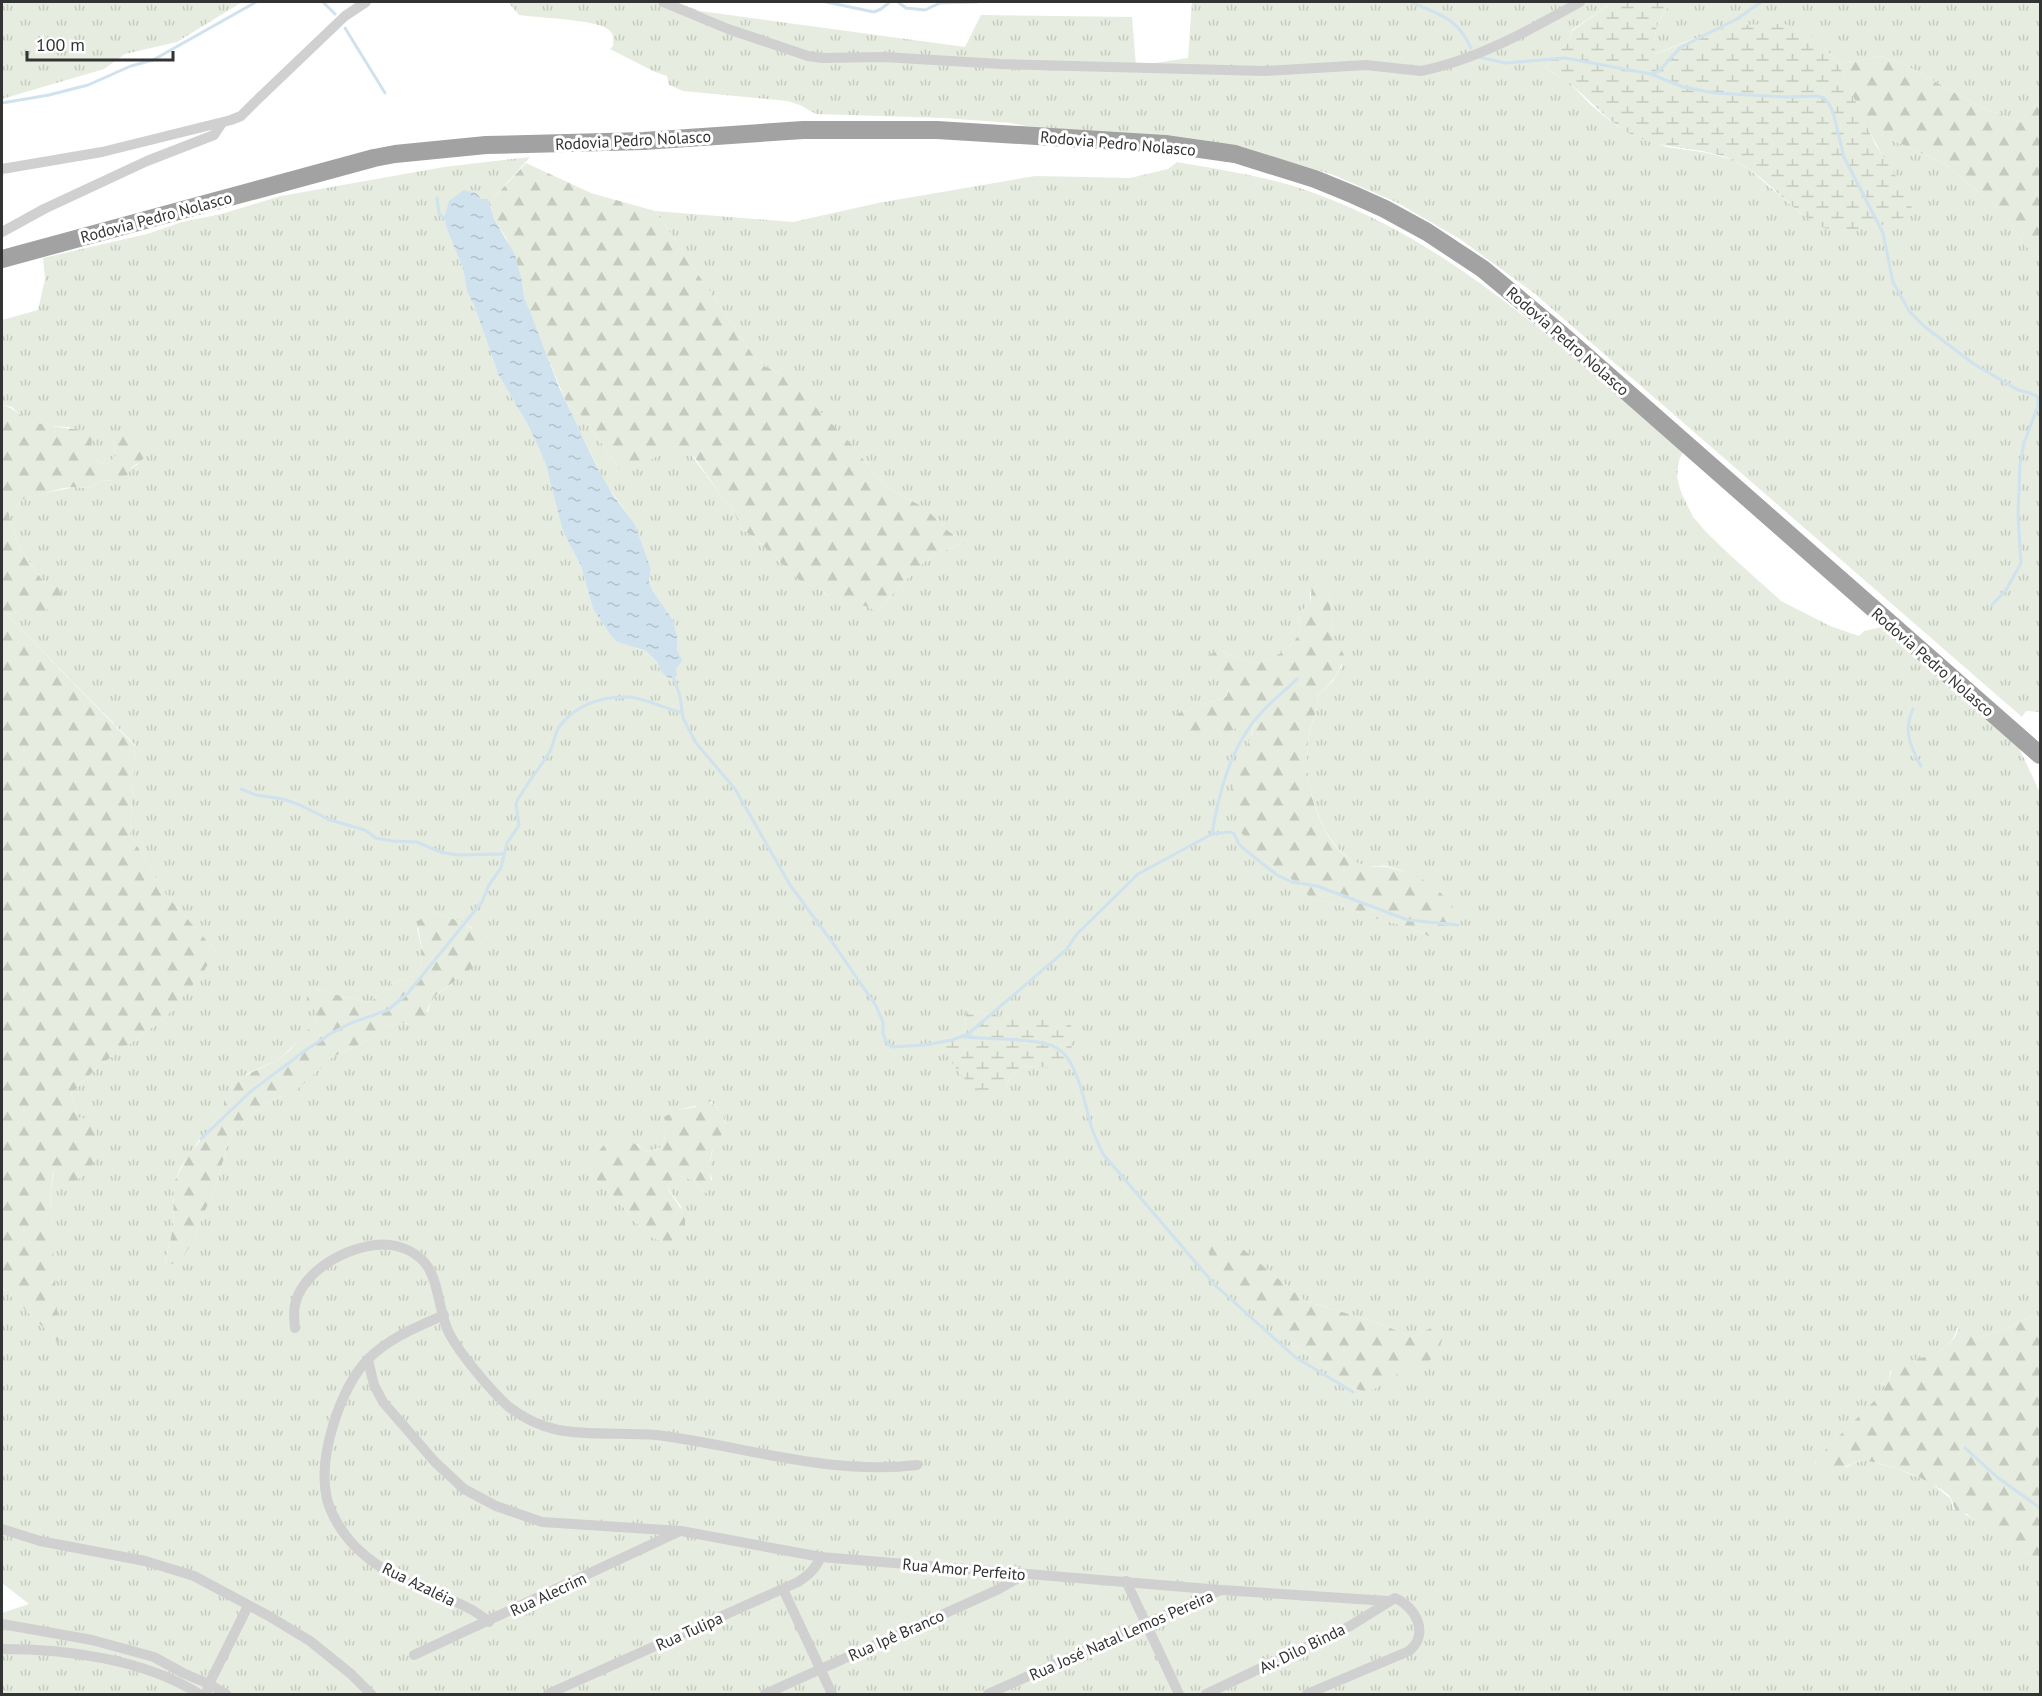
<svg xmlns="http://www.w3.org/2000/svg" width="2042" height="1696" font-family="'PT Sans',sans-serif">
<defs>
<pattern id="grass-tufts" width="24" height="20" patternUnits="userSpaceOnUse" patternTransform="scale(1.5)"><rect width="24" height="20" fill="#e6ecdf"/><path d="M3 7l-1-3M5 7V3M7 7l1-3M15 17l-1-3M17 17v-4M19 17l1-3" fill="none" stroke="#c6cbc0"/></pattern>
<pattern id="forest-firs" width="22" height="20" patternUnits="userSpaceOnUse" patternTransform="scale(1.5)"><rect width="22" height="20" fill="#e6ecdf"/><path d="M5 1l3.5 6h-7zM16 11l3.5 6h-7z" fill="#c6cbc0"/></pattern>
<pattern id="wetland-marsh" width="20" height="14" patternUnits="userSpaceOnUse" patternTransform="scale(1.5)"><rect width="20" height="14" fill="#e6ecdf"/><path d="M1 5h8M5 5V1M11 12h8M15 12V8" fill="none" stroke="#c6cbc0"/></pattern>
<pattern id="water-ripples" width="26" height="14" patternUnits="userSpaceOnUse" patternTransform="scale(1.5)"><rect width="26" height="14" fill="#cfe2ee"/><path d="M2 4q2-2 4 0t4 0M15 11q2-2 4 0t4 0" fill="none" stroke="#b2c2cd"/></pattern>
</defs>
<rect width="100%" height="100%" fill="#fff"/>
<g fill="url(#grass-tufts)" fill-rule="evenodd">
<polygon points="2,2 242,2 177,42 125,54 104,69 2,99"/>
<path d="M508,2H676L700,11L965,47L981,15L1132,17L1136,66L1188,58L1192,2H1613L1572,30L1569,41L1548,63L1547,70L1568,81L1592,106L1617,126L1634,136L1667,147L1708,153L1734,160L1750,170L1800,213L1843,231L1886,224L1912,210C1898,182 1883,157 1868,129L1945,164L2004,214L2023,243L2040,259V712L2026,711L2022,717L1534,293L1460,239L1396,202L1331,174L1280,159L1112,133L1026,126L1011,123L945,118L816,114L800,105L787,101L683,91L669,85L667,76L655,72L610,49L613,46C613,41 614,36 611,32C603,19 536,18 519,15Z"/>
<path d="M1672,2H2040V101L2019,122L1980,107L1907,66L1880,56L1839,65L1825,48L1704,35L1654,54C1654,30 1657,21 1672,2Z"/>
<path d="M530,157L489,203L488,199H482L476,193L446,227L463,269L467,292L474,305L498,374L529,427L545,462L563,532L581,566L593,609L611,636L638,649L646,651L657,662L661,671L676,669L679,653L677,649V636L673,620L653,591L649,582L651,569L635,524L605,483L566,402L585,419L622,473L661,454L667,448L675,446L683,447L689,452L720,494L732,508L741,528L757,540L801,582L821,589L826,595L842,603L850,606H866L877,611L916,569L934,554L965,543L947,530L918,504L890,489L873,472L853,446L795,386L784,375L764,366L753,355L655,211L793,222L878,203L1035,176L1130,178L1168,169L1177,162C1227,171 1273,177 1322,196C1463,249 1570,356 1683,452L1679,460L1677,477L1681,492L1693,517L1707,533L1731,556L1781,601L1830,626L1859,636L1864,631L1882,627L2015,739L2040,793V1320L2032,1316L2007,1328L1979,1337L1974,1327L1957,1328C1954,1353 1910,1364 1890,1371L1889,1380L1882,1393L1816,1459L1815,1464L1847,1467L1854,1463L1866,1460L1895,1468L1930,1482L1951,1499L1953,1509C1986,1521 2006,1548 2040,1558V1694H2V1613L29,1604L2,1583V1287L58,1342L50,1198L54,1169L78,1117L71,1094L98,1067L166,1017L216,951L167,896L130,834L135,745L6,614L20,612L47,586C31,564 9,538 9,509L14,510L23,499L45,493L75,487L87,488L101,481L114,480L138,464L113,438L116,456L107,465L91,458L90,445L69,427L50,426L37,423L23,418L12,407L2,405V320L38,310L45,279L43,258L147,234L182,222L221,214L281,196L444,167ZM1325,588L1330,598L1332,634L1342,666L1332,682L1317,696C1319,712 1311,722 1309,736C1307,745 1307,755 1307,764C1308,799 1328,857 1366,866C1372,867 1379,865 1385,866C1401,869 1414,875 1428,883L1435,939L1409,927L1370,917L1334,903L1318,900L1312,901L1300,885L1265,861L1251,734L1256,720L1176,714L1227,696L1229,686L1221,650C1231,655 1241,661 1252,663C1266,665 1295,646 1299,633C1302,626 1299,621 1297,615L1310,603V592ZM435,913L465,923L472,928L450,985L436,995L431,1001L428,1011L412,1024L401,1023L386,1027L369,1040L331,1058L309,1078L282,1097L268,1103L251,1115L233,1134L226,1149L217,1184L197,1229L194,1240L165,1262L173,1228L174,1182L181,1167L200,1139L211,1128L246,1074L278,1060L304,1036L314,1023L318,1012L314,989L369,1003L393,983L413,976L421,967L422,950L417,928ZM975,1011L1010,1018L1053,1068L1023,1066L1010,1077L1006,1087L951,1039L965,1029L966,1013ZM711,1102L718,1108L725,1121L723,1132L713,1147L709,1170L712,1179L706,1193L693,1180L677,1175L667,1187L682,1208L647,1236L628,1212L594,1177L637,1144L646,1152L662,1147L667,1129L678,1110ZM1244,1250L1305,1301L1379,1323L1411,1337L1431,1328L1411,1365L1363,1392L1352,1387L1288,1340Z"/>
</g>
<g fill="url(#forest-firs)">
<polygon points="1880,56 1907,66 1980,107 2019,122 2040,101 2040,259 2023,243 2004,214 1945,164 1868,129 1839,65"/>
<polygon points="526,163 591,193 655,211 753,355 764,366 784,375 790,380 853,446 873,472 890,489 925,508 947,530 965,543 934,554 916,569 877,611 866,606 850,606 834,602 821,589 801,582 757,540 741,528 732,508 720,494 695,458 683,448 675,446 668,448 661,454 633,470 622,473 585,419 566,402 537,331 524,296 522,281 506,238 494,219 489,203"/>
<path d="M2,405C15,408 22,418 35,422C53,428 73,428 92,432L91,458L107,465L116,456L113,438L116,431L133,433L151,445L147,456L131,468L128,475L114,480L101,481L87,488L75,487L64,488L23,499L14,510H9C9,537 31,565 47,586L60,587L62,598L53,607L32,616L20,612L6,614L135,746L130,834L167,896L216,951L202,974L166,1017L98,1067L71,1094L78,1117L96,1121C98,1153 101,1165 72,1184L55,1170L53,1172L50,1198L59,1343L2,1287Z"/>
<path d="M1312,586L1325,588L1330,598L1332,634L1344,655C1341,673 1330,684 1317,696C1319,711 1311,721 1309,736C1302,772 1314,824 1340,851C1345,857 1360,865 1368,866C1374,867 1380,866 1386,867C1408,871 1436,882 1448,902C1454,911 1458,915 1456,926L1435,939L1409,927L1370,917L1334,903L1318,900L1312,901L1300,885L1265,861L1239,830L1232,790L1256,721C1238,727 1205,745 1187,730C1182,726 1179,720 1176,714L1227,696L1229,686L1213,677L1206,656L1221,650C1231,655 1241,661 1252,663C1266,665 1295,646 1299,633C1302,626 1299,621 1297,615L1310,603Z"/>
<path d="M435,913L465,923L481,937L476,965L436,995C429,1003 427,1012 422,1021L412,1024L401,1023L386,1027L369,1040L331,1058L296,1091L268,1103L251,1115L233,1134L226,1149L217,1184L197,1229L194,1240L183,1257L167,1267L165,1263L173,1228L174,1182L189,1154L211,1128L224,1107V1099L235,1083L246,1075L278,1060L292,1048L314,1023L318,1012L307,1003V995L314,989L369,1003L393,983L413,976L421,967L422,949L417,922L424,916Z"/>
<path d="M701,1099C715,1103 728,1114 724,1130C721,1138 714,1143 712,1151C711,1157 709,1165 710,1170C710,1177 712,1182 711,1189L706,1193L693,1180L677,1175L667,1187C679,1209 693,1215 680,1242L669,1244L647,1236L628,1212L594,1177L591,1166L598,1152L609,1139C625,1139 634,1141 646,1152L662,1147L667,1129L664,1117L678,1110L695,1107Z"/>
<path d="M1215,1237L1232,1243L1244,1250L1305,1301L1379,1323L1411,1337L1431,1328L1438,1331L1442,1339L1439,1350L1433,1358L1422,1365H1411L1373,1390L1363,1392L1352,1387L1288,1340L1216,1266C1208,1256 1205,1247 1215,1237Z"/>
<path d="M2032,1316L2040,1320V1558C2010,1549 1991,1532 1967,1514H1959C1953,1509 1954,1504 1951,1498C1940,1483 1885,1462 1866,1461C1851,1460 1841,1473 1822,1471L1815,1465L1816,1459L1882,1393L1889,1380L1893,1365C1916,1359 1940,1357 1955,1337C1958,1332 1959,1325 1963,1320H1967L1974,1327L1979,1337L2007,1328Z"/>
</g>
<g fill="url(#wetland-marsh)">
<path d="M1613,2H1672C1657,20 1653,31 1655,54L1732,25L1785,24L1806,31L1825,48L1839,65L1875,144L1893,171L1914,212C1899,222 1880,226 1862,229C1848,231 1835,232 1822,227C1816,226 1811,221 1806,217C1782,200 1762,174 1735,161C1704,146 1666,151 1634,136C1600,119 1581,84 1547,70L1548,63L1569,41L1572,31Z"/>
<path d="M975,1011L1010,1018L1071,1020L1072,1065L1053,1068L1023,1066L1010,1077L1006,1087L992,1097C969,1089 955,1069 944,1049L951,1039L965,1029L966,1013Z"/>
</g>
<polygon fill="url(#water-ripples)" points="464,190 476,193 482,199 488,199 494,219 515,255 522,281 524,296 559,387 597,467 613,495 635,524 651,569 649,582 653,591 673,620 677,636 677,649 682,661 676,669 677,676 672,678 667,677 661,671 657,662 646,651 618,642 611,636 593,609 581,566 563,532 545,462 529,427 498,374 474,305 467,292 463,269 446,227 445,215 449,201"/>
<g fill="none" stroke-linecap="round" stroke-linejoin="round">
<g stroke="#cfe2ee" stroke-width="3">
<polyline points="323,2 335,14"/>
<polyline points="826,2 874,12 881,9 890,2"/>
<polyline points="898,2 906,8 925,10 940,3 977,2"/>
<path d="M1411,2C1439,15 1457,17 1471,48"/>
<polyline points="345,28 385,93"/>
<polyline points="1479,57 1505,63 1565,58 1651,74 1683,87 1715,93 1786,97 1817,96 1824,98 1829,104 1833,112 1844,157 1883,233 1893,282 1909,311 1925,327 1974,364 2018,390 2030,393 2038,397 2038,406 2024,443 2020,465 2018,516 2021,563 2006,590 1992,605"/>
<polyline points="1651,74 1659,71 1681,47 1737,19 1761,2"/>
<polyline points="2,103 49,95 88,85 131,66 153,60 256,2"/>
<polyline points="437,198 439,214 448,221"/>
<polyline points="673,676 680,696 683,718 696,743 735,789 790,885 835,946 876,1006 883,1022 883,1034 887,1043 892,1047 925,1045 952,1040 968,1034 1066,950 1077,934 1138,874 1212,834 1230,832 1234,834 1239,844 1244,849 1277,875 1292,882 1317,886 1408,920 1458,925"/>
<path d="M1913,709C1903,731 1910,746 1921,766"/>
<polyline points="241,789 256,795 283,799 300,805 330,820 365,830 376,838 392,841 417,842 440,852 457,855 504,854"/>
<path d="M1212,833C1219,792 1231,746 1260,714C1271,701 1285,691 1297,679"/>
<path d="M964,1037C986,1039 1038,1038 1055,1047C1078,1058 1085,1106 1092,1129C1095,1137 1099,1146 1103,1154L1214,1284L1295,1357L1353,1392"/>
<path d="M201,1139L250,1092L306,1050L330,1034L351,1023L388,1010L408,993L482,902L489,885L501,868L507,843L519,825L516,804L518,799C528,783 539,768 549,753C554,745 554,735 559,727C575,705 601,696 628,697C646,698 664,709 681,712"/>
<polyline points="1965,1448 1997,1477 2040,1508"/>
</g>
<g stroke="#d0d0d0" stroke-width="10">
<path d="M663,2L728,29L808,56L822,58L883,57L1001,64L1264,71L1366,65L1421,71C1476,60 1532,29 1580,2"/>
<polyline points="2,169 102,152 231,120 241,116 255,102 345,16 366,2"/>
<polyline points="2,232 44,209 147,161 214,135 222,123"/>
<path d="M444,1315C417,1327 391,1337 369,1358C340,1388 317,1458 327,1499C332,1518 346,1539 361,1552C380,1569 404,1582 428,1591C450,1600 471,1606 489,1622"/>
<path d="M295,1328C294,1319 293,1309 296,1301C306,1266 361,1238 396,1246C444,1258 433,1300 449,1333C460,1354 491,1391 509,1407C523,1418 540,1426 558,1430C589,1436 625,1432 657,1435C744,1446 829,1476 917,1465"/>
<polyline points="368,1360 374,1385 383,1402 435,1462 464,1489 496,1506 542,1522 681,1531 821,1557 1221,1590 1388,1601"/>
<polyline points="2,1529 40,1541 145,1561 194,1576 267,1615 310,1641 351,1674 371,1694"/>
<polyline points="1126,1581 1179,1694"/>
<polyline points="783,1589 832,1694"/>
<polyline points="2,1624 92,1640 154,1657 183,1673 209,1684 226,1694"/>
<path d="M2,1649C66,1649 144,1659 199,1694"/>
<polyline points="414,1655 678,1532"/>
<polyline points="206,1694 209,1684 248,1606"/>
<path d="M548,1694L798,1582C809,1575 815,1569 821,1557"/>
<polyline points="765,1694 997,1590 1025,1574"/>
<polyline points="988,1694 1221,1590"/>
<path d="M1206,1694L1350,1626L1395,1598C1416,1607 1430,1634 1409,1651L1307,1694"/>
</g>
<polyline stroke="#a2a2a2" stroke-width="18" points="2,259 374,158 395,154 486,145 644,141 803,130 937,130 1165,144 1235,154 1315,179 1354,195 1385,209 1427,232 1483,269 1561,334 2040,755"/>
</g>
<g text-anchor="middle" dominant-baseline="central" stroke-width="6" stroke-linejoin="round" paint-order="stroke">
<g font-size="16" fill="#333" stroke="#fff">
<text transform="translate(633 140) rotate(-3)">Rodovia Pedro Nolasco</text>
<text transform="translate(1118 143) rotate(5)">Rodovia Pedro Nolasco</text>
<text transform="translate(156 217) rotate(-15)">Rodovia Pedro Nolasco</text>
<text transform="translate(1568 341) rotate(41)">Rodovia Pedro Nolasco</text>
<text transform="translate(1933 662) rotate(41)">Rodovia Pedro Nolasco</text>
<text transform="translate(964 1569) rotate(5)">Rua Amor Perfeito</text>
<text transform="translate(419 1584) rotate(26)">Rua Azaléia</text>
<text transform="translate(548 1594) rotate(-25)">Rua Alecrim</text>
<text transform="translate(689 1631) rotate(-24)">Rua Tulipa</text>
<text transform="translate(896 1635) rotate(-24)">Rua Ipê Branco</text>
<text transform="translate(1121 1635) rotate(-24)">Rua José Natal Lemos Pereira</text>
<text transform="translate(1302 1648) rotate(-26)">Av. Dilo Binda</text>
</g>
</g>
<rect width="2042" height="1696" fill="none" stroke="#333333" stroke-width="6"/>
<path d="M27 51v9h146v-9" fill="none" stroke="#333333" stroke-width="3"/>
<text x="36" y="51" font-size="18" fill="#333333" stroke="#ffffff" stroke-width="4.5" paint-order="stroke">100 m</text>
</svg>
